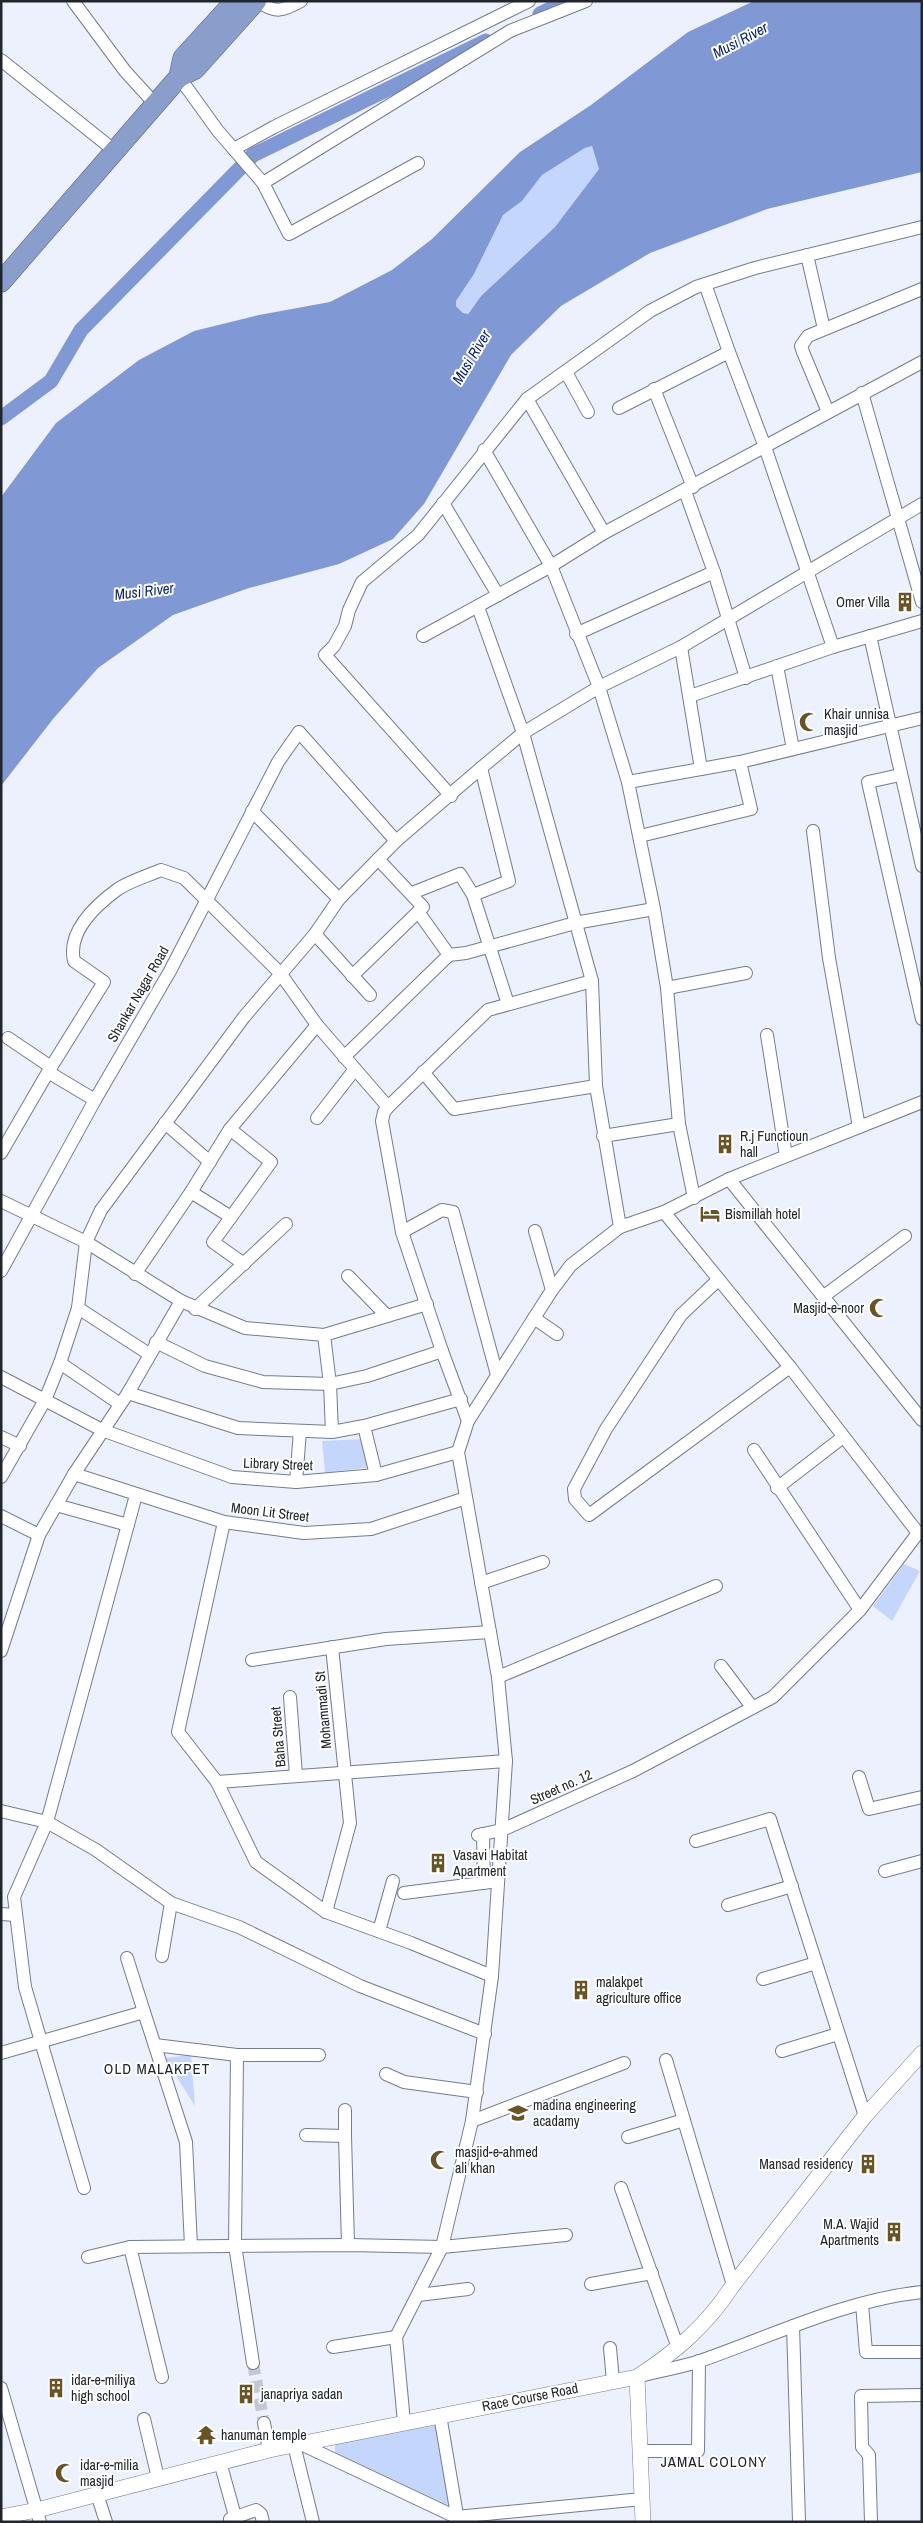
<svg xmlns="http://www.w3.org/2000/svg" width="923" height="2523" font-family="'Archivo Narrow',sans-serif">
<rect width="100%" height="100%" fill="#ecf1fd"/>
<g fill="#c5d6fc">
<polygon points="592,146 599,169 555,227 481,296 467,314 463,313 456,306 456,301 474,274 503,215 522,201 542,175 585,148"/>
<polygon points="362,1439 370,1467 325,1473 322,1441"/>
<polygon points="904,1564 920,1571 892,1621 873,1606"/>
<polygon points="191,2055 195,2106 165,2058"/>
<polygon points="438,2425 451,2501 444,2507 340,2458 335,2452 335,2446 339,2441"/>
</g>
<path fill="#8099d5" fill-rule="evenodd" d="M754,1H922V172L767,209L650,253L561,306L511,355L424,504L393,539L339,564L249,588L173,615L98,668L53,719L1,786V497L56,423L139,360L194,331L259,315L330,302L392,270L432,239L520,152L591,105L688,32ZM592,146L599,169L555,227L481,296L468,314L463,313L456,306V301L474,274L503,215L522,201L542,175L585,148Z"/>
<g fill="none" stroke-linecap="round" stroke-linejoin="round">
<g stroke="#8099d5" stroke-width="15">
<polyline points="540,14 567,1"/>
<polyline points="1,418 51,381 81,330 253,155 486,41"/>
</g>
<polyline stroke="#c3c8d3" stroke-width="12" stroke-dasharray="12 6" stroke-linecap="butt" points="253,2363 264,2423"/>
<defs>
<g id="minor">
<polyline points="73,1 125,71 156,105"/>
<path d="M258,1C275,14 283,11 301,1"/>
<polyline points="1,60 115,151"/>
<polyline points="179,77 218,131 263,183 289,234 418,163"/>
<polyline points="234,149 274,127 529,1"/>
<polyline points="263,183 510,31 586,1"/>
<polyline points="807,255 824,329"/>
<polyline points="705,284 729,352"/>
<polyline points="566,372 588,412"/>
<polyline points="654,389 693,487"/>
<polyline points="862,393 922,602"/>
<polyline points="527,399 604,533"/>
<polyline points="619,408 729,352 765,447 833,647"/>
<polyline points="828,412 803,352 801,346 808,336 922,289"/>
<polyline points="484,450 551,566 599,687 628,782 654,909 667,988 679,1124 694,1198"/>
<polyline points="685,491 714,572 746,678"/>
<polyline points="443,503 498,595"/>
<polyline points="478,607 523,733 592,981 596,1086 620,1227"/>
<polyline points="576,634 714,572"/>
<polyline points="423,636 551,566 604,533 922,362"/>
<polyline points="870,636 922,866"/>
<polyline points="681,647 701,769"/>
<polyline points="777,666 793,749"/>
<polyline points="690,696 833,647 922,621"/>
<polyline points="481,768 509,881 473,895 508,1004"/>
<polyline points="900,775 868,782 922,1019"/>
<polyline points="628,782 740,762 922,718"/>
<polyline points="451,796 325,655 334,646 345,626 349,610 362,582 418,535 527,399 650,311 696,287 755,268 922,227"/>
<polyline points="252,811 339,899"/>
<polyline points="813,831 829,958 859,1127"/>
<polyline points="640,836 751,809 740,762"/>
<polyline points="412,893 460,874 473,895"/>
<polyline points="315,934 370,995"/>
<polyline points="449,955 466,953 575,923 654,909"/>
<polyline points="352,976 423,907 378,859"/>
<polyline points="667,988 746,973"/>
<polyline points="767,1035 786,1156"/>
<polyline points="8,1038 51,1067"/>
<polyline points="344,1057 449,955 419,913"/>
<polyline points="48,1072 95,1100"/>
<polyline points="423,1072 454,1109 596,1086"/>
<polyline points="388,1107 384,1112 382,1121 402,1232 442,1351 468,1421"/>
<polyline points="317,1118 355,1069"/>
<polyline points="165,1123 210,1162"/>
<polyline points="230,1129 271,1162 213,1242 244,1264"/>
<polyline points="603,1136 679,1124"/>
<path d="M1,1153L48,1072L104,982L74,961C67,931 96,905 118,889C130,881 147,876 161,870L184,878L280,973L317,1025L388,1107L488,1010L592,981"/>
<polyline points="729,1179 922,1420"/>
<polyline points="191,1192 231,1217"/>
<polyline points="1,1201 86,1242 181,1301 245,1328 324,1335 427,1304"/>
<polyline points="535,1231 552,1290"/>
<polyline points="402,1232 442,1210 453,1212 497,1375"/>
<polyline points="1,1271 95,1100 170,971 278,762 299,732 396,841"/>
<polyline points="135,1274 191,1192 230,1129 317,1025"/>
<polyline points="348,1276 387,1316"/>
<polyline points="718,1280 681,1315 606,1429 574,1489 575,1499 589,1515 790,1367"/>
<polyline points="824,1296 905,1236"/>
<polyline points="78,1308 149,1354"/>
<polyline points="195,1309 286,1224"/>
<polyline points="534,1318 557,1334"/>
<polyline points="324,1335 330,1384 332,1432"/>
<polyline points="156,1342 205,1366 263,1382 330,1384 367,1376 442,1351"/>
<polyline points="60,1363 120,1404"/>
<polyline points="1,1377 102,1430 232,1477 296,1482 376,1475 458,1452"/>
<polyline points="128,1393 238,1428 332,1432 364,1426 461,1399"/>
<polyline points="364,1426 376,1475"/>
<polyline points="1,1437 20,1446"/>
<polyline points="754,1450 860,1610"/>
<polyline points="74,1474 224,1522 304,1533 371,1529 466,1498"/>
<polyline points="1,1477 45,1400 60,1363 78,1308 86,1242 101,1210 244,1017 315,934 339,899 396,841 481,768 523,733 599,687 681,647 922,504"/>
<polyline points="296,1482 300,1431"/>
<polyline points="777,1488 843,1437"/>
<polyline points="56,1505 128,1525"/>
<polyline points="1,1516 39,1535"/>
<polyline points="224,1522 178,1732 217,1782 256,1862 326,1912 411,1943 492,1976"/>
<polyline points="481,1583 543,1562"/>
<polyline points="1,1651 39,1535 74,1474 128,1393 181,1301"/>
<polyline points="252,1660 386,1639 490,1632"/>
<polyline points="721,1666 752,1707"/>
<polyline points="498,1677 716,1586"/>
<polyline points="290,1697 296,1775"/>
<polyline points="859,1777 869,1809 922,1797"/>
<polyline points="217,1782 506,1761"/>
<polyline points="1,1811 47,1822 96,1850 171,1903 239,1927 360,1986 485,2034"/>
<polyline points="483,1834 484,1883"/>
<polyline points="478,1835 502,1830 633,1771 773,1697 860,1610 918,1533 790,1367 664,1212"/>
<polyline points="696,1841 770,1819 865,2116"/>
<polyline points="885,1871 922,1861"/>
<polyline points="404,1893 498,1881"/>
<polyline points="728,1905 792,1886"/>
<polyline points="326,1912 350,1823 332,1647"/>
<polyline points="1,1914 16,1915"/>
<polyline points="379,1931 393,1881"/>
<polyline points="162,1956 171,1903"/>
<polyline points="127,1958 144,2012"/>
<polyline points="763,1979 816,1963"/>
<polyline points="155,2045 237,2055 319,2055"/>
<polyline points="782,2051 838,2034"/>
<polyline points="1,2053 144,2012 186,2142 191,2246"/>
<polyline points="237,2055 235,2245 253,2363"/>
<polyline points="666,2060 733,2285"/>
<polyline points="386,2074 404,2082 477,2092"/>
<polyline points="472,2121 624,2063"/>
<polyline points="306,2135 345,2136 345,2110"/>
<polyline points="345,2136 348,2245"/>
<polyline points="628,2137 684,2120"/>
<polyline points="84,2188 25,1987 14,1897 47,1822 136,1495"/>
<polyline points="621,2188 678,2348"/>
<polyline points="130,2247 162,2377"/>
<polyline points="88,2257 130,2247 348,2245 442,2247 566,2235"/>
<polyline points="591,2284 652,2273"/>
<polyline points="418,2295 468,2289"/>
<polyline points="862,2304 866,2352 922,2352"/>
<polyline points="793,2326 799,2522"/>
<polyline points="333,2347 396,2337"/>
<polyline points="610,2348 613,2381"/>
<path d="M644,2375C663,2370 682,2367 700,2361C772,2336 845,2300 922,2292"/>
<polyline points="1,2388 40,2522"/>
<polyline points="440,2415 458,2521"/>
<polyline points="144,2419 158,2478"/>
<polyline points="404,2422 396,2337 442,2247 472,2121 492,1976 502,1822 506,1761 498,1677 458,1452 468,1421 552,1290 571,1265 620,1227 664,1212 729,1179 922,1102"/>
<polyline points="264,2423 269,2450"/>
<polyline points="301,2444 456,2517 642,2499"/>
<polyline points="294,2445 313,2522"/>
<polyline points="640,2451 698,2451 699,2361"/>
<polyline points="220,2462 235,2516"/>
<polyline points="97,2494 106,2522"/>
<polyline points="230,2519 256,2510 261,2514 263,2522"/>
<polyline points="871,2522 869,2455 862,2447 861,2396 922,2395"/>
</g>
<g id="tertiary">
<polyline points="637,2377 643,2522"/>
<path d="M1,2517L37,2510L269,2450L637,2377C677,2351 708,2324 733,2285L865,2116L922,2053"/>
</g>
<g id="trunk">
<polyline points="179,77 183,58 235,1"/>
<polyline points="1,282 179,77 195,69 256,1"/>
</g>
</defs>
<use href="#minor" stroke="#747c8d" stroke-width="14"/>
<use href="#tertiary" stroke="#747c8d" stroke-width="16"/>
<use href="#trunk" stroke="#52638c" stroke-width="21"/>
<use href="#minor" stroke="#fff" stroke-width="12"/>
<use href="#tertiary" stroke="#fff" stroke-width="15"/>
<use href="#trunk" stroke="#8a9ecc" stroke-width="20"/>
</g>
<defs>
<symbol id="building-bare" viewBox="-9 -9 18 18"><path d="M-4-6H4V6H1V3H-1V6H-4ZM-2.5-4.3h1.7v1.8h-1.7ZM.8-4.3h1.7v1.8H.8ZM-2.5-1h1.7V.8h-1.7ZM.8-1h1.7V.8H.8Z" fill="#695423" stroke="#fff" stroke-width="2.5" paint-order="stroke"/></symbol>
<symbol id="mosque-bare" viewBox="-9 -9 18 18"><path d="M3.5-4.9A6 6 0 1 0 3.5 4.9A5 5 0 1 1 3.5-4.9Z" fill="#695423" stroke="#fff" stroke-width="2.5" paint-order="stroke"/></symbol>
<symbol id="hotel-bare" viewBox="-9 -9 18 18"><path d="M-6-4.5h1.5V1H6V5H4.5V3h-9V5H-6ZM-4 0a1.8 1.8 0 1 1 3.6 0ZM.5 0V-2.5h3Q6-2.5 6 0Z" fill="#695423" stroke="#fff" stroke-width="2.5" paint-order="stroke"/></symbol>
<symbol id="university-bare" viewBox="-9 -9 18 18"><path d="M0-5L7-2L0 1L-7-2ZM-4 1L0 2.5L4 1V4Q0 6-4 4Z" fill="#695423" stroke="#fff" stroke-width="2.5" paint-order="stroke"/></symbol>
<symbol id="temple-bare" viewBox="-9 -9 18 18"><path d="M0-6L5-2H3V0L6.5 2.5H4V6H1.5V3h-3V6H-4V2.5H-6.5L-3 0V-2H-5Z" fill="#695423" stroke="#fff" stroke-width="2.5" paint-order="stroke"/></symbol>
</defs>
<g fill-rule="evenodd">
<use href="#building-bare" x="891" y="588" width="28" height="28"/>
<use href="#mosque-bare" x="795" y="708" width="28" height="28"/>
<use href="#building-bare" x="711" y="1130" width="28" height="28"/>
<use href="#hotel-bare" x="696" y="1200" width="28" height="28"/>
<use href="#mosque-bare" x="865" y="1294" width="28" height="28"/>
<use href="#building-bare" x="424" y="1849" width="28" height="28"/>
<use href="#building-bare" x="567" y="1976" width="28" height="28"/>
<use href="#university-bare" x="504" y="2099" width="28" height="28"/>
<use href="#mosque-bare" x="426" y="2146" width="28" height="28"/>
<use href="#building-bare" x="854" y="2150" width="28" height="28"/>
<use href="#building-bare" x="880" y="2218" width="28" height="28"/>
<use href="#building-bare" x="42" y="2374" width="28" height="28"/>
<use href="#building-bare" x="232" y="2380" width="28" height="28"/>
<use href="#temple-bare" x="192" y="2421" width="28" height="28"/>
<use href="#mosque-bare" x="51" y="2459" width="28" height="28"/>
</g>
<g text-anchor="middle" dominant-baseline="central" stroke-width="4" stroke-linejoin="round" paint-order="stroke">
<g font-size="14" fill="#21252c" stroke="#fff" text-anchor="start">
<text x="890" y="602" text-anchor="end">Omer Villa</text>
<text x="824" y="714">Khair unnisa<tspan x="824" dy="16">masjid</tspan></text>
<text x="740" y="1136">R.j Functioun<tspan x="740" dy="16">hall</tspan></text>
<text x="725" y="1214">Bismillah hotel</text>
<text x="864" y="1308" text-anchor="end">Masjid-e-noor</text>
<text x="453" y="1855">Vasavi Habitat<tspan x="453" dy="16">Apartment</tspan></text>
<text x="596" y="1982">malakpet<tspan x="596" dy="16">agriculture office</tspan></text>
<text x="533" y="2105">madina engineering<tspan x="533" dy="16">acadamy</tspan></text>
<text x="455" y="2152">masjid-e-ahmed<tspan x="455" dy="16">ali khan</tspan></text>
<text x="853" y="2164" text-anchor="end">Mansad residency</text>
<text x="879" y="2224" text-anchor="end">M.A. Wajid<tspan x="879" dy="16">Apartments</tspan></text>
<text x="71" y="2380">idar-e-miliya<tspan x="71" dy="16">high school</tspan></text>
<text x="261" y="2394">janapriya sadan</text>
<text x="221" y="2435">hanuman temple</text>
<text x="80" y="2465">idar-e-milia<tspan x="80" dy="16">masjid</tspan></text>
</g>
<g font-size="14" fill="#21252c" stroke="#fff">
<text transform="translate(138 994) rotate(-60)">Shankar Nagar Road</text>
<text transform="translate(278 1464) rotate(2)">Library Street</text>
<text transform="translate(270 1512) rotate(7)">Moon Lit Street</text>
<text transform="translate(323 1710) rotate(-95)">Mohammadi St</text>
<text transform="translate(278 1737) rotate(-95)">Baha Street</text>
<text transform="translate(561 1787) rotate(-24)">Street no. 12</text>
<text transform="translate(530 2397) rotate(-11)">Race Course Road</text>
</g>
<g font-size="15" font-style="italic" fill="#10246a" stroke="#fff">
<text transform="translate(740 40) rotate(-28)">Musi River</text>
<text transform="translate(471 357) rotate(-59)">Musi River</text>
<text transform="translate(144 591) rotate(-7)">Musi River</text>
</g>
<g font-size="15" letter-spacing="1" fill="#21252c" stroke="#fff">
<text x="157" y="2068">OLD MALAKPET</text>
<text x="714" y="2461">JAMAL COLONY</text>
</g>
</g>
<rect width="923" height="2523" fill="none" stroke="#21252c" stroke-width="5"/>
</svg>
